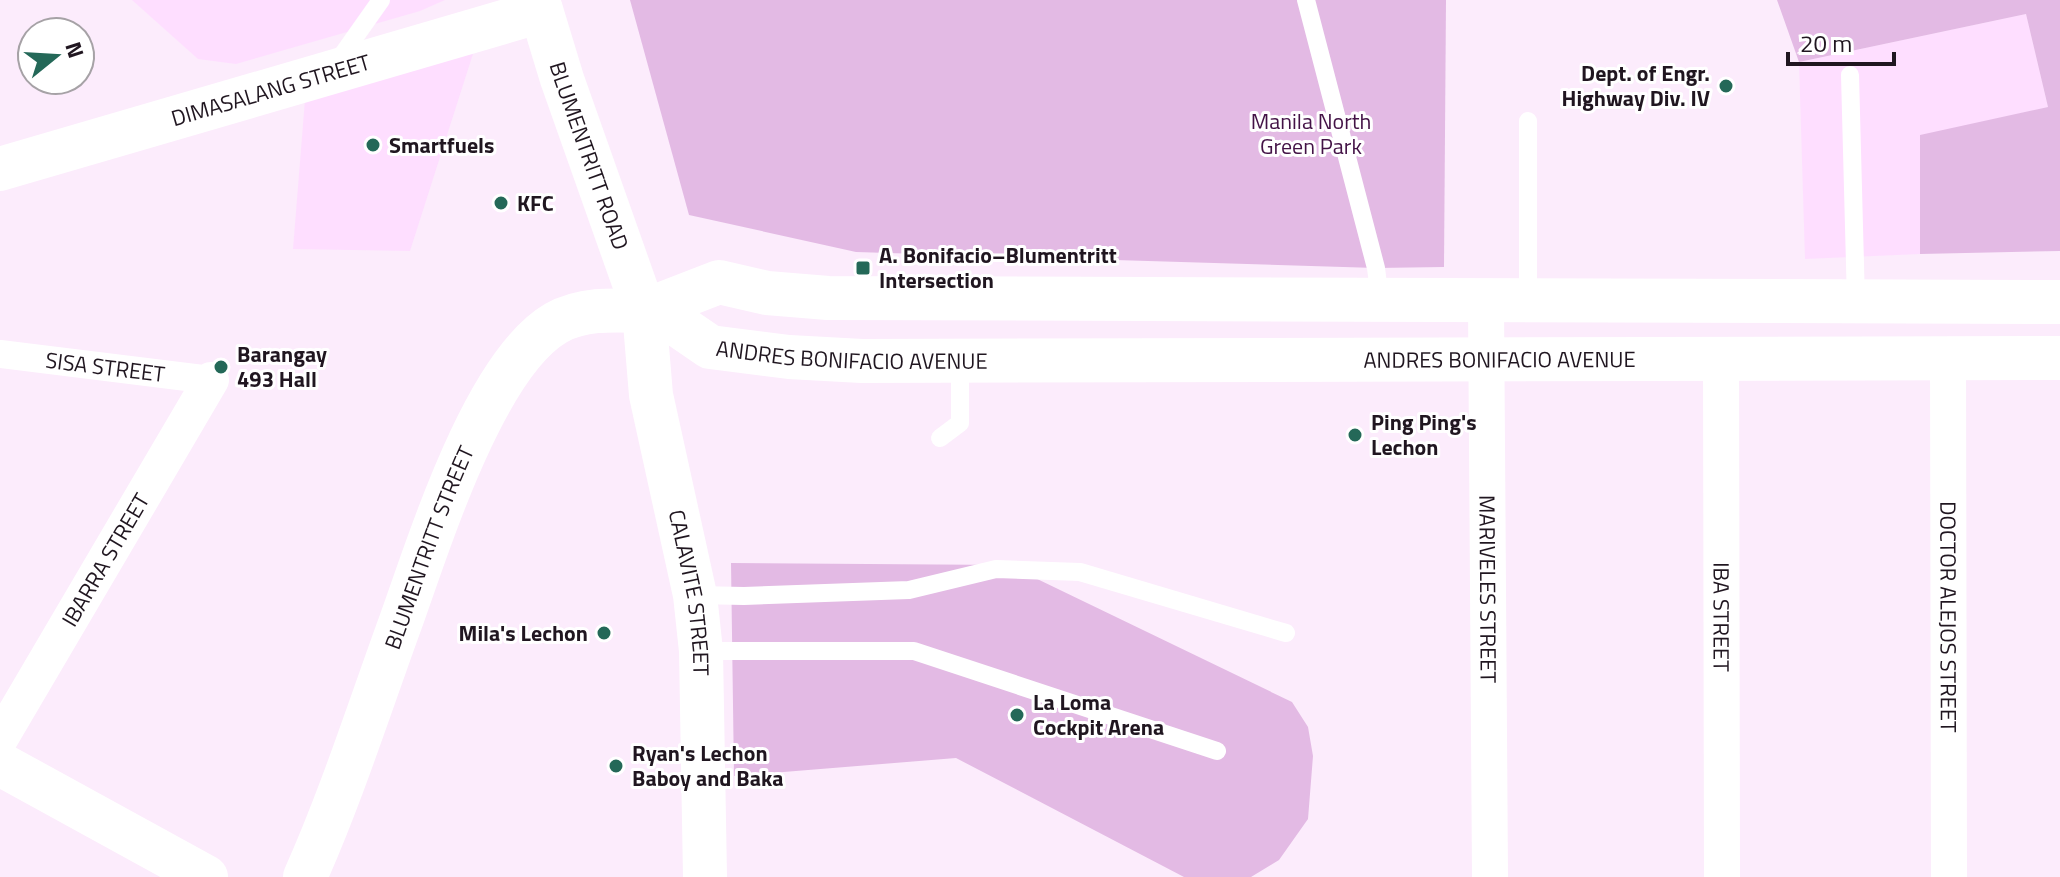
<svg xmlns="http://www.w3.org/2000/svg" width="2060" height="877" font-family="'Titillium Web',sans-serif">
<rect width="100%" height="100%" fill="#fcecfc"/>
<g fill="#fedeff">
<polygon points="132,0 445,0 420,11 236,64 198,59"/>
<polygon points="2026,14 2048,107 1920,136 1920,254 1805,259 1799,62"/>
<polygon points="479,35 410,251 293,249 306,87"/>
</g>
<g fill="#e3bae4">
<polygon points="630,0 1446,0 1444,267 1376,268 856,252 689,215"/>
<polygon points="1777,0 2060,0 2060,251 1920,254 1920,135 2048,107 2026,14 1799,62"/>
<polygon points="731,563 1008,565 1292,702 1308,727 1313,756 1308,819 1279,860 1251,877 1184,877 956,758 734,776"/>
</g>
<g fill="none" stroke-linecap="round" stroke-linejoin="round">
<g stroke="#fff" stroke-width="18">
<polyline points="1306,0 1376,268 1380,300"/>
<polyline points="338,61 381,0"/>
<polyline points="1850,75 1856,302"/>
<polyline points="1528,121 1528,301"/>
<polyline points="940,438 960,423 960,360"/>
<polyline points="695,595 744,596 909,590 996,569 1080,572 1286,633"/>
<polyline points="701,651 914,651 1217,751"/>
</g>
<path stroke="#fff" stroke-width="28" id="s1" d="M0,354L211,380"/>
<g stroke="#fff" stroke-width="36">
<path id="s2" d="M1486,301L1490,877"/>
<path id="s3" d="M1948,357L1949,877"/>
<path id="s4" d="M1721,359L1722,877"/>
<path id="s5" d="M0,739L211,380"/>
</g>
<g stroke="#fff" stroke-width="44">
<path id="s6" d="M644,311L651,395L695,595L701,651L705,877"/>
<polyline points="0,764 206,877"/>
</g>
<path stroke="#fff" stroke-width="44" id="s7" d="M305,877C342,794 370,706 401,621C429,543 484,365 556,323C583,308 614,310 644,311"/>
<g stroke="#fff" stroke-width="44">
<path id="s8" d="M538,0L562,79L644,311"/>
<path id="s9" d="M0,169L541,11"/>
<path id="s10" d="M644,311L675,323L710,347L789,357L862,361L2060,358"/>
<polyline points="644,311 719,282 767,293 828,298 2060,302"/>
</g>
</g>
<g fill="#246858" stroke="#fff" stroke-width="3">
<circle cx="1726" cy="86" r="8"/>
<circle cx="373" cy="145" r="8"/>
<circle cx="501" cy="203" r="8"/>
<rect x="855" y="260" width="16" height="16" rx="4"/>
<circle cx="221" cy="367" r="8"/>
<circle cx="1355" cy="435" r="8"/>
<circle cx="604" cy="633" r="8"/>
<circle cx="1017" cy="715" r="8"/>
<circle cx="616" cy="766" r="8"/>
</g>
<g text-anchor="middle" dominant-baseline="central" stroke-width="6" stroke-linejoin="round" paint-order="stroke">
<g font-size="22" font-weight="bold" fill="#201620" stroke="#fff" text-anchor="start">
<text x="1710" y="73" text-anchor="end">Dept. of Engr.<tspan x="1710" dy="25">Highway Div. IV</tspan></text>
<text x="389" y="145">Smartfuels</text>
<text x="517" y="203">KFC</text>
<text x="879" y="255">A. Bonifacio–Blumentritt<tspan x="879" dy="25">Intersection</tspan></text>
<text x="237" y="354">Barangay<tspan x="237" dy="25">493 Hall</tspan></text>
<text x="1371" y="422">Ping Ping's<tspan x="1371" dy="25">Lechon</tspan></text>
<text x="588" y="633" text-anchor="end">Mila's Lechon</text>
<text x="1033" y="702">La Loma<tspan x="1033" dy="25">Cockpit Arena</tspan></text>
<text x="632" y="753">Ryan's Lechon<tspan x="632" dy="25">Baboy and Baka</tspan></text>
</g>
<g font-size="22" fill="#201620" stroke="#fff">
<text stroke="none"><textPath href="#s9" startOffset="282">DIMASALANG STREET</textPath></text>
<text stroke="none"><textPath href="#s8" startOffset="164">BLUMENTRITT ROAD</textPath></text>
<text stroke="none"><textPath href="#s10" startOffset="218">ANDRES BONIFACIO AVENUE</textPath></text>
<text stroke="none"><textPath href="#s10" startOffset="866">ANDRES BONIFACIO AVENUE</textPath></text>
<text stroke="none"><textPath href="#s1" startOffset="106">SISA STREET</textPath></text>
<text stroke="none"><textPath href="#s7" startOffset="352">BLUMENTRITT STREET</textPath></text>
<text stroke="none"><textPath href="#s5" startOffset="208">IBARRA STREET</textPath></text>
<text stroke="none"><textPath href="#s2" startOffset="288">MARIVELES STREET</textPath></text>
<text stroke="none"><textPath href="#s6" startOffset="286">CALAVITE STREET</textPath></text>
<text stroke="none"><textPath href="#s3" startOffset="260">DOCTOR ALEJOS STREET</textPath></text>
<text stroke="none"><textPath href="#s4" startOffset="258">IBA STREET</textPath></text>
</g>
<g font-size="22" fill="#431246" stroke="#fff">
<text x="1311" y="121">Manila North<tspan x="1311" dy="25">Green Park</tspan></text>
</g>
</g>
<g transform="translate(56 56) rotate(72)"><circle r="38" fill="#ffffff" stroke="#a6a2a6" stroke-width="2"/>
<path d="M0-6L14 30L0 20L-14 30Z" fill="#246858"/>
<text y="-12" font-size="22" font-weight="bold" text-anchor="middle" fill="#201620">N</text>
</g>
<path d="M1788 52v12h106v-12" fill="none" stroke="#201620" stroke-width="4"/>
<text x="1800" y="52" font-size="24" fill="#201620" stroke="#ffffff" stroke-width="6" paint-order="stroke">20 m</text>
</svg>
